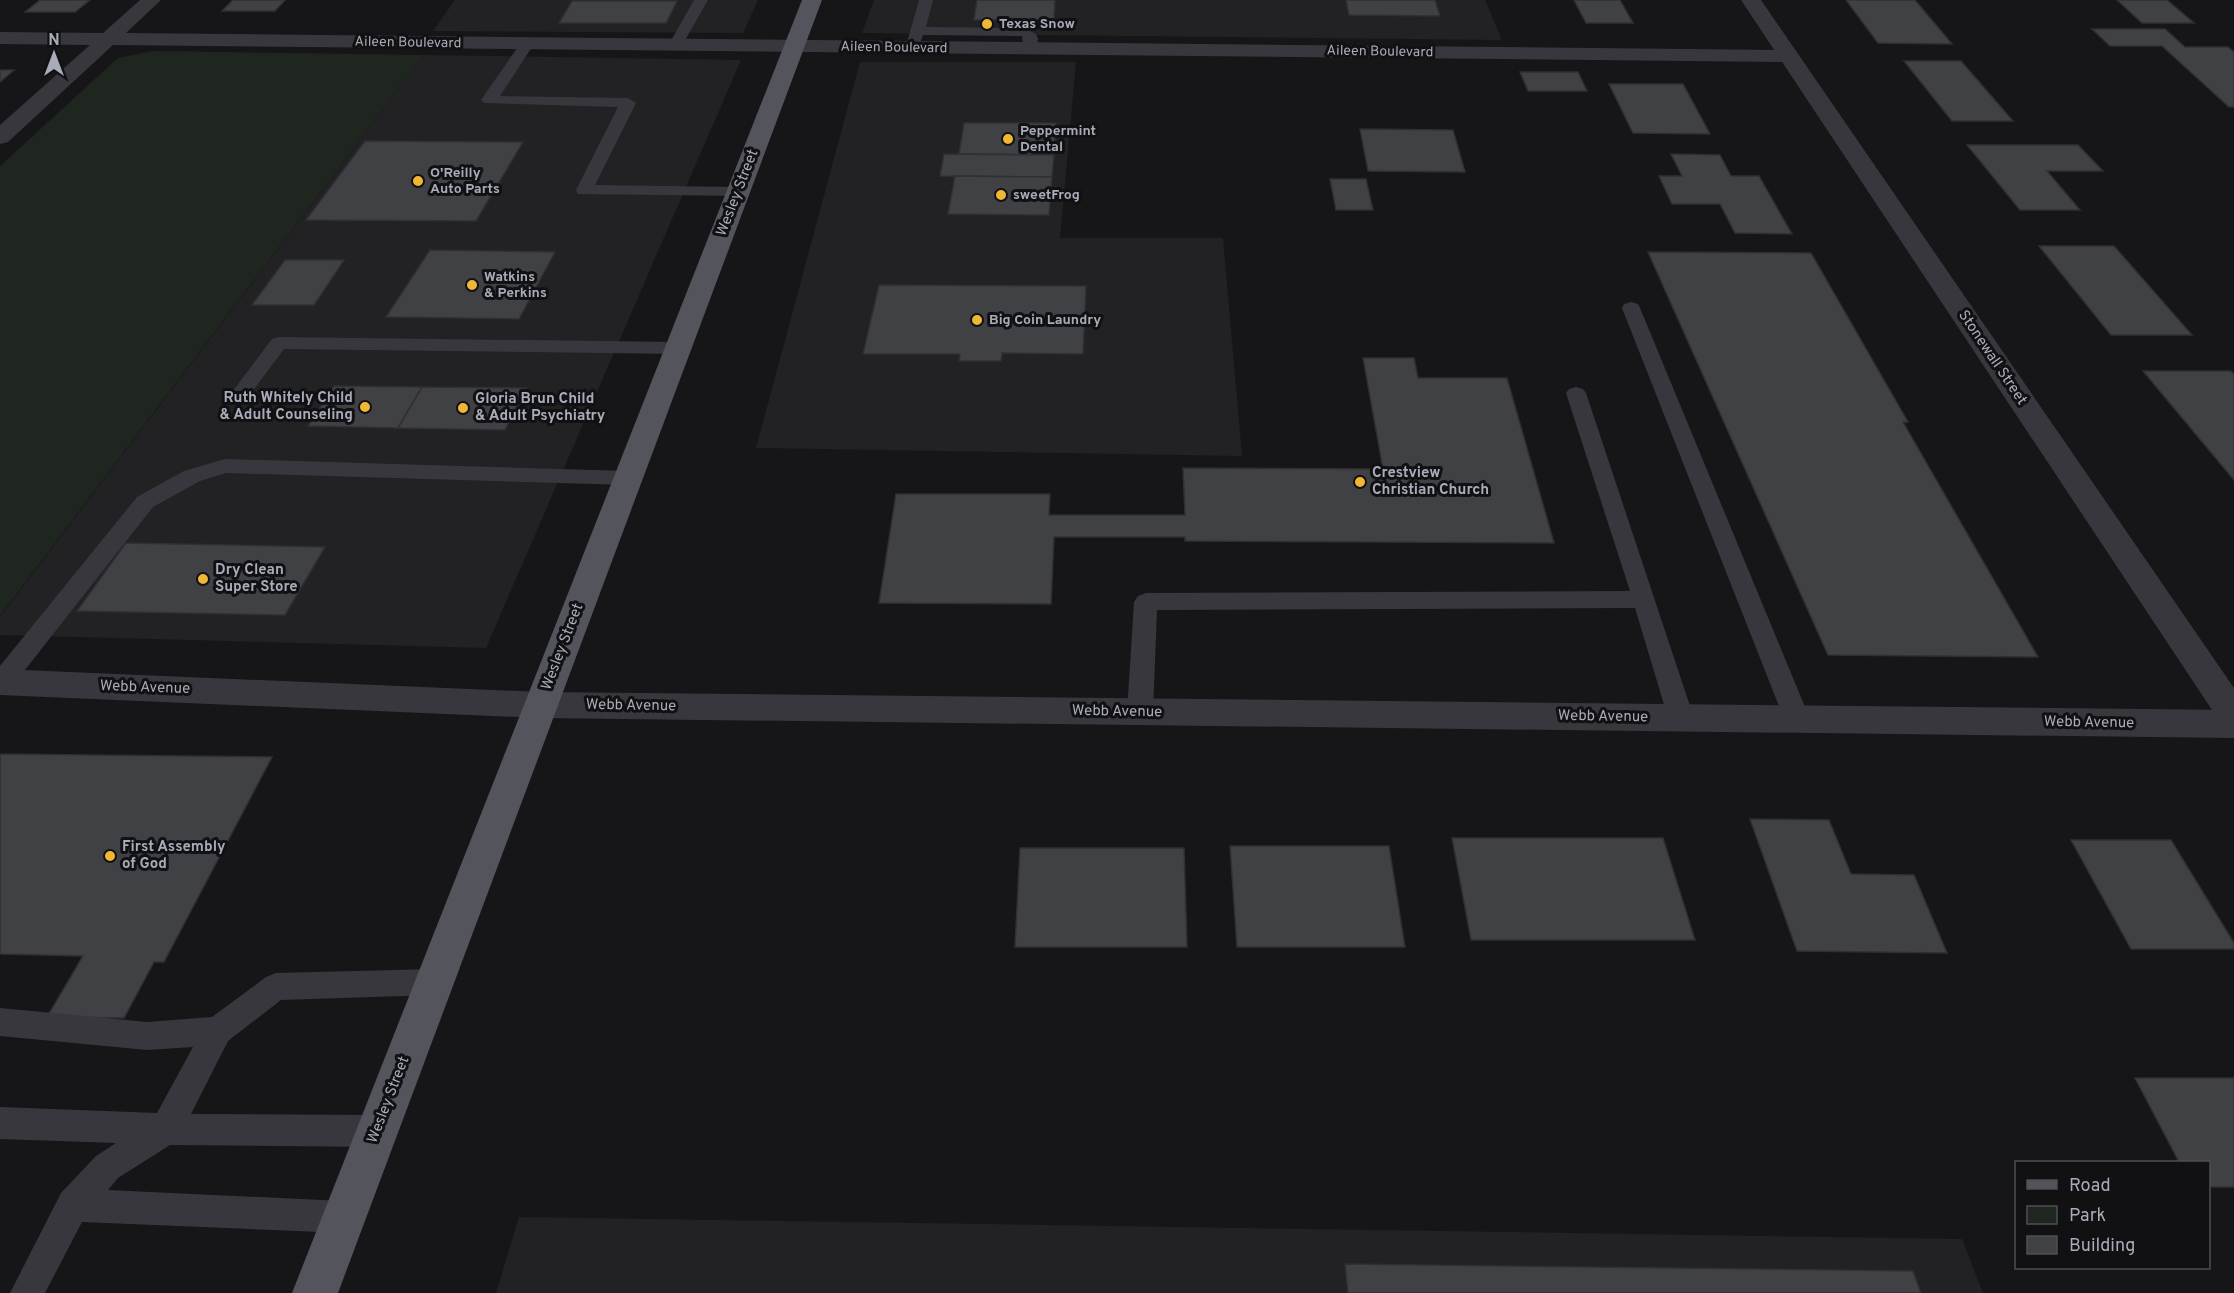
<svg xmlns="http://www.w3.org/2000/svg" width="2234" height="1293" font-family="Overpass,sans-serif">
<rect width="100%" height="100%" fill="#161618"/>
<g fill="#222225">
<polygon points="455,0 758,0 743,33 433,31"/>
<polygon points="874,0 1485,0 1502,40 862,33"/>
<polygon points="424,55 741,60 486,648 0,635 0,617"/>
<polygon points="860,62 1076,62 1060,238 1223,238 1242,456 756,448"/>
<polygon points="519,1217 1962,1239 1983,1293 496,1293"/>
</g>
<polygon fill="#1e261f" points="152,51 424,55 0,616 0,166 118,58"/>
<g fill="#404145" stroke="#303034" stroke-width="1.5">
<polygon points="40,0 90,0 75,12 25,12"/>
<polygon points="233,0 285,0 275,11 222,11"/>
<polygon points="977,0 1055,0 1054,20 974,20"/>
<polygon points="1346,0 1435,0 1440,16 1349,15"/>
<polygon points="1574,0 1620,0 1633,23 1586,23"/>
<polygon points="1846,0 1915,0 1952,44 1878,43"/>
<polygon points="2117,0 2167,0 2194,23 2142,23"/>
<polygon points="572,1 677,1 666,23 559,23"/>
<polygon points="2092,29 2165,29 2185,47 2228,47 2234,52 2234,107 2229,107 2162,46 2110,46"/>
<polygon points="1904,61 1961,61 2013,121 1952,121"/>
<polygon points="0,70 14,70 0,82"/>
<polygon points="1520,72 1578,72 1587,91 1528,91"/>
<polygon points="1609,84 1683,84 1710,134 1633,133"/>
<polygon points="964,123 1056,123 1054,155 959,154"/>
<polygon points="1360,129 1453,130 1465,172 1368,171"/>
<polygon points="365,141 523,142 476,221 306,220"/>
<polygon points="1967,145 2078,145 2103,171 2047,171 2080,210 2020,210"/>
<polygon points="944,154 1054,155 1052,177 940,176"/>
<polygon points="1671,154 1720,155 1731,176 1759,176 1792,234 1735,233 1720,204 1672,204 1659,176 1682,176"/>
<polygon points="955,176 1052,177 1049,215 948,214"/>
<polygon points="1330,179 1366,179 1373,210 1336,210"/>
<polygon points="2039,246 2114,246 2192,335 2111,335"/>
<polygon points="430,250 555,252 519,319 386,317"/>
<polygon points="1648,252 1811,253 1908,422 1903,422 2038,657 1828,655"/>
<polygon points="285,260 344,260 314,305 252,305"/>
<polygon points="879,285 1086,286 1083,354 1002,353 1001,361 959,361 960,354 863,354"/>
<polygon points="1363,358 1414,358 1418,378 1507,378 1554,543 1185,541 1185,537 1054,537 1051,604 879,603 896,494 1050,494 1049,515 1185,515 1183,468 1383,469"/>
<polygon points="2143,371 2231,371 2234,374 2234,480"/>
<polygon points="334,386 422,387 398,428 308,426"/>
<polygon points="422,387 526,388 505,430 398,428"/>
<polygon points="126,543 325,547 285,615 77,611"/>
<polygon points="0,754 272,757 164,962 154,962 124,1018 47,1017 83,956 0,954"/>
<polygon points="1750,819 1829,820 1851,874 1914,875 1947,953 1797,951"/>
<polygon points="1452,838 1663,838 1695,940 1471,940"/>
<polygon points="2071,840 2171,840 2234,943 2234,949 2131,949"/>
<polygon points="1230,846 1389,846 1405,947 1237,947"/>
<polygon points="1020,848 1184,848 1187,947 1015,947"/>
<polygon points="2135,1078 2234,1078 2234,1187 2208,1187 2208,1162 2179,1162"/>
<polygon points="1345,1264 1913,1271 1921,1293 1348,1293"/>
</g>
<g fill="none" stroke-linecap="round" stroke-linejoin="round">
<g fill="#37373d" fill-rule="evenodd">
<polygon points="694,0 708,0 680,49 670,49 668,46"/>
<polygon points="919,0 933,0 926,27 1024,28 1036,34 1038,39 1036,49 1029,53 1024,52 1022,36 923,35 918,49 908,49 906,46"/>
<polygon points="527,40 534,44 500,96 628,98 636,103 595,185 738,187 744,188 746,192 744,196 578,194 576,190 618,107 484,103 481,100 522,41"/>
<polygon points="1631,302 1638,304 1640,308 1810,719 1806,726 1797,729 1788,726 1784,719 1622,308 1624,304"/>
<polygon points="279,337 678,342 685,344 688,348 685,352 678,354 284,349 249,396 242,398 235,396 232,392 235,388 272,339"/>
<polygon points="1576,387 1583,389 1586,393 1694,718 1690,725 1681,728 1672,725 1668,718 1635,608 1157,610 1153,712 1149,719 1140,722 1131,719 1127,712 1134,602 1138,596 1146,593 1630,591 1566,393 1569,389"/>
<polygon points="225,459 628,471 636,473 639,478 636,483 628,485 226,473 200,481 153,507 10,689 0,691 0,666 137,497 184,471"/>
<polygon points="434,969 444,973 449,982 444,991 434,995 281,1000 228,1041 191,1114 377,1115 388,1120 393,1131 388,1142 377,1147 170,1145 118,1178 108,1190 344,1201 356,1205 360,1217 356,1229 344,1233 82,1222 45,1293 10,1293 61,1193 96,1156 116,1143 0,1139 0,1107 157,1113 193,1047 147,1050 0,1036 0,1008 147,1022 212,1017 266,977 276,973"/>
</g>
<g fill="#37373d" fill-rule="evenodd">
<polygon points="140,0 161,0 126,33 1788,50 1795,52 1798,56 1795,60 1788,62 113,45 8,142 0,144 0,125 90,45 0,44 0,32 103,33"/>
<polygon points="0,669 541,692 2234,710 2234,738 541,718 0,695"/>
</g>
<polygon fill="#37373d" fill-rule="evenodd" points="1741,0 1761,0 2234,688 2234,729 2222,725"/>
<polygon fill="#53545c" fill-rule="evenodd" points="802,0 822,0 338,1293 292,1293"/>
</g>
<g fill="#f0b735" stroke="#111113" stroke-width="2">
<circle cx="987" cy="24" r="6"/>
<circle cx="1008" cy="139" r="6"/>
<circle cx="418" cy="181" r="6"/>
<circle cx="1001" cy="195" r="6"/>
<circle cx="472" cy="285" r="6"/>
<circle cx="977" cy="320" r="6"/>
<circle cx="365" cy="407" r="6"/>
<circle cx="463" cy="408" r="6"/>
<circle cx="1360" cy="482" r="6"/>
<circle cx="203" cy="579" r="6"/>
<circle cx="110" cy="856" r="6"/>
</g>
<g text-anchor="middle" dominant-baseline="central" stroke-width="6" stroke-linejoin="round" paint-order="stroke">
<g font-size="14" font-weight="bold" fill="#a8acb8" stroke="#111113" text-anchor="start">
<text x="999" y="24">Texas Snow</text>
<text x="1020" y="131">Peppermint<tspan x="1020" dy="16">Dental</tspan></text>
<text x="430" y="173">O'Reilly<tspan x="430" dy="16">Auto Parts</tspan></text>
<text x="1013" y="195">sweetFrog</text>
<text x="484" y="277">Watkins<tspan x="484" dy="16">&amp; Perkins</tspan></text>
<text x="989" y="320">Big Coin Laundry</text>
</g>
<g font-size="14" fill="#a8acb8" stroke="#111113">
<text transform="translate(408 43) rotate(1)">Aileen Boulevard</text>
<text transform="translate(894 48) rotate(1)">Aileen Boulevard</text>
<text transform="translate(1380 52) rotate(1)">Aileen Boulevard</text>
</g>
<g font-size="15" fill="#a8acb8" stroke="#111113">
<text transform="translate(738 193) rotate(-69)">Wesley Street</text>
<text transform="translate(1992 358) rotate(56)">Stonewall Street</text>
<text transform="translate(563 647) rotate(-69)">Wesley Street</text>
<text transform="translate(145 688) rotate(2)">Webb Avenue</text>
<text transform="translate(631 706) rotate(1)">Webb Avenue</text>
<text transform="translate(1117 712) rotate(1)">Webb Avenue</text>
<text transform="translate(1603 717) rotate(1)">Webb Avenue</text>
<text transform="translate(2089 723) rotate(1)">Webb Avenue</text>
<text transform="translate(389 1100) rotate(-69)">Wesley Street</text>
</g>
<g font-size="15" font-weight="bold" fill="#a8acb8" stroke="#111113" text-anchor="start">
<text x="353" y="398" text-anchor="end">Ruth Whitely Child<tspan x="353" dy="17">&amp; Adult Counseling</tspan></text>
<text x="475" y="399">Gloria Brun Child<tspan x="475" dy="17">&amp; Adult Psychiatry</tspan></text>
<text x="1372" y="473">Crestview<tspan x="1372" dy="17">Christian Church</tspan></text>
<text x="215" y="570">Dry Clean<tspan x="215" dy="17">Super Store</tspan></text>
<text x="122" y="847">First Assembly<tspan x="122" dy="17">of God</tspan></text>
</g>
</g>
<rect x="2015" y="1161" width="195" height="108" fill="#111113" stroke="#4d4f55" stroke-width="1.5"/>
<rect x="2027" y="1180" width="30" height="9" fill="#53545c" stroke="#4d4f55" stroke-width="1.5"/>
<text x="2069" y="1191" font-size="18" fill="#a8acb8">Road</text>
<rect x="2027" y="1206" width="30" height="18" fill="#1e261f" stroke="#4d4f55" stroke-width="1.5"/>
<text x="2069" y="1221" font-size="18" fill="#a8acb8">Park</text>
<rect x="2027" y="1236" width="30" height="18" fill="#404145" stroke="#4d4f55" stroke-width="1.5"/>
<text x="2069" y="1251" font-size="18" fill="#a8acb8">Building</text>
<g transform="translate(54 54)" stroke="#111113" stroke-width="4.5" paint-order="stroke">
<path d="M0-4.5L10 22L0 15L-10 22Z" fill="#a8acb8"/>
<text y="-9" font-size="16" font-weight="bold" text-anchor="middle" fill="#a8acb8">N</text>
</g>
</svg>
